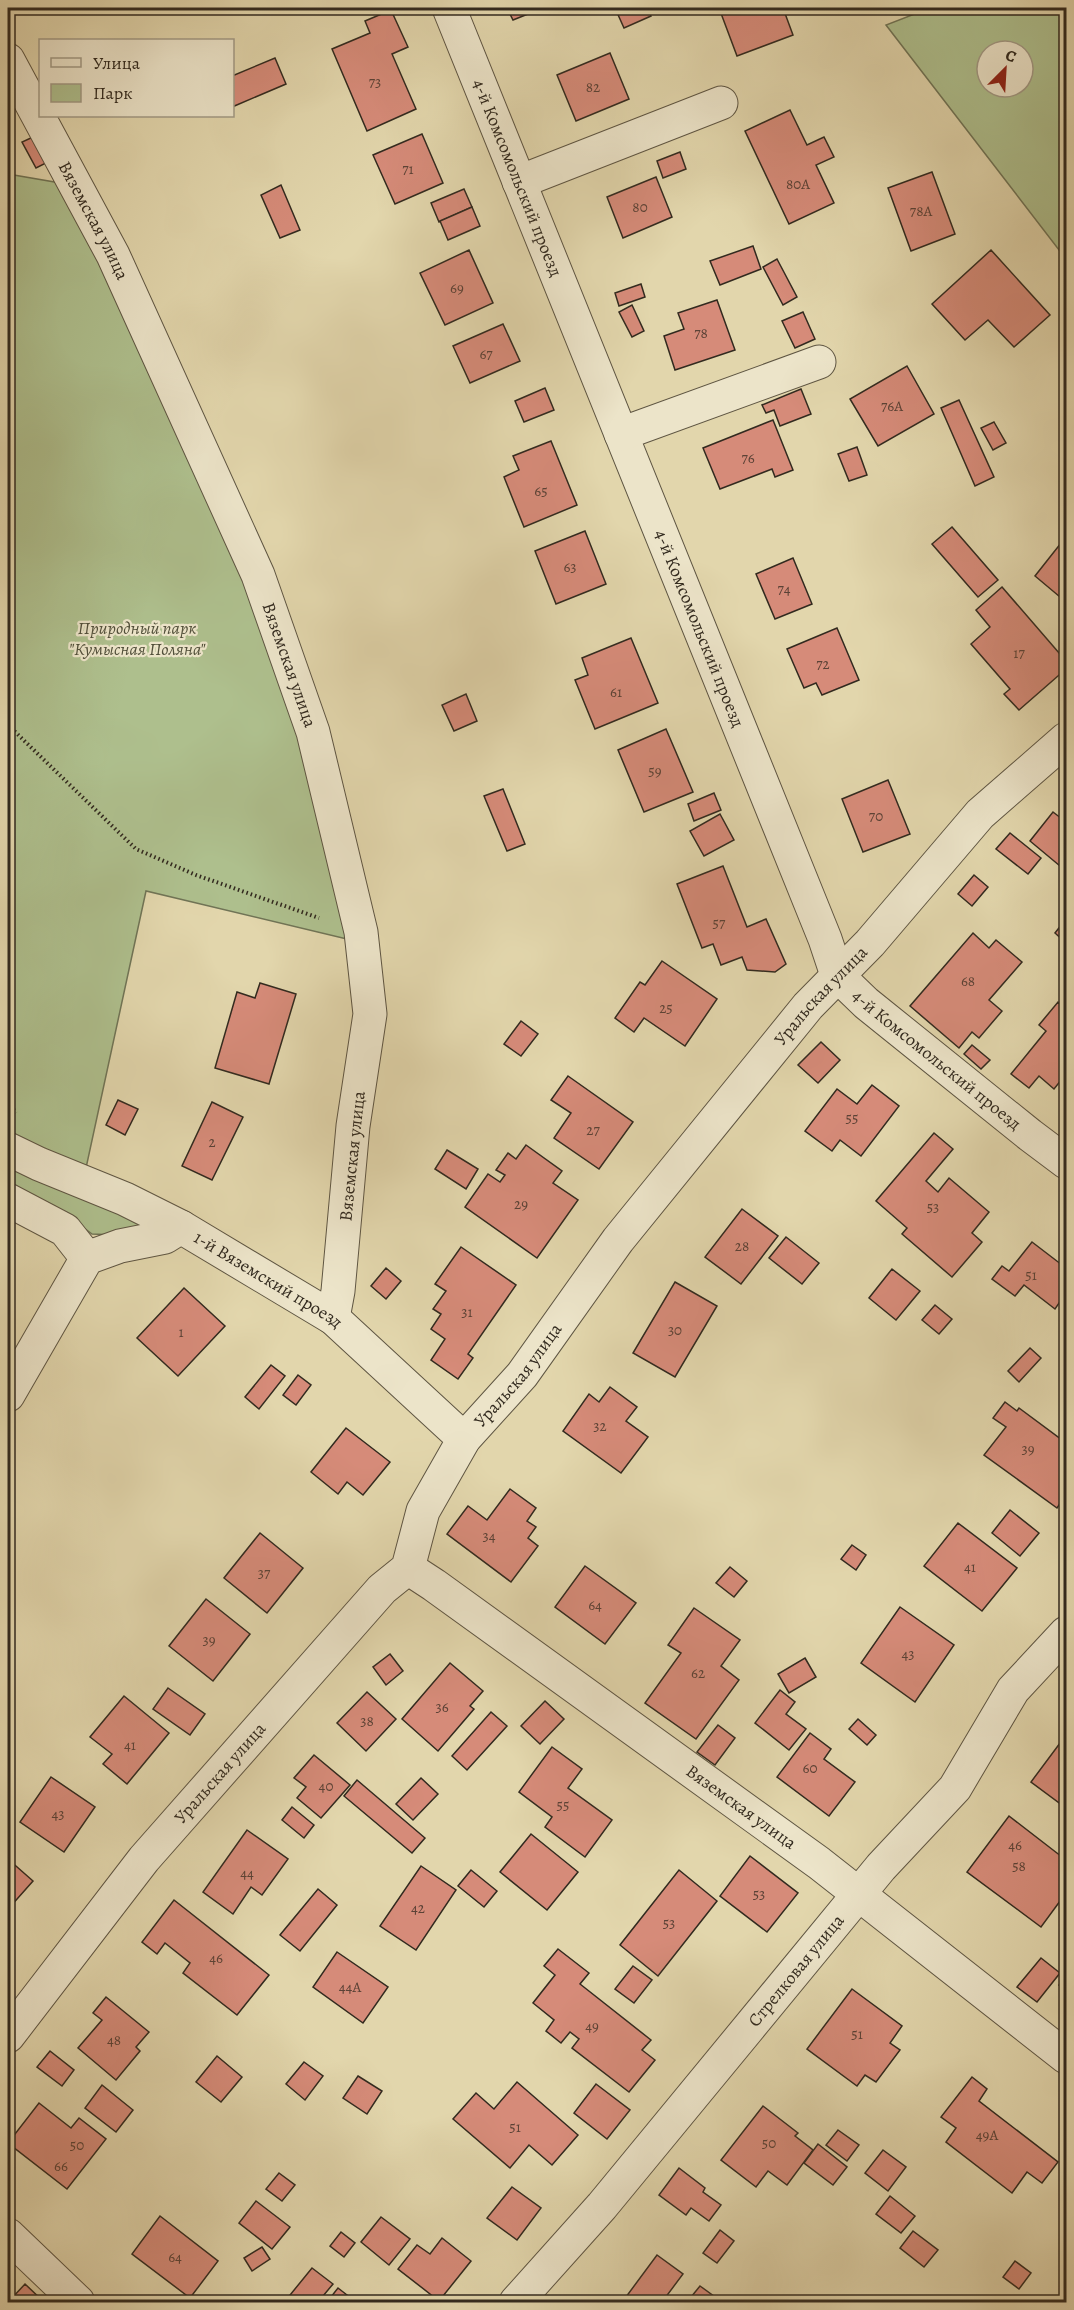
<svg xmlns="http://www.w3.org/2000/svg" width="1074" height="2310" font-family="Alegreya,serif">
<rect width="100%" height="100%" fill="#e2d6ac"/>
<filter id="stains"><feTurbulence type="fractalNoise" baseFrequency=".00333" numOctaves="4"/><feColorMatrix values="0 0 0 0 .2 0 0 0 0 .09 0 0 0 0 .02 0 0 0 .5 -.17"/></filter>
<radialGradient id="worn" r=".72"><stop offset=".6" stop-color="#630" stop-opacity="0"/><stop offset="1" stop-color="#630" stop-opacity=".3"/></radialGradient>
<g fill="#aebf8d" stroke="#707456" stroke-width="1.5" fill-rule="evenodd">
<path d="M930,8H1066V259L886,25ZM987,51H1023V87H987Z"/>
<polygon points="8,174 66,184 254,579 305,740 351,940 146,891 81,1191 151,1227 115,1235 92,1234 72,1219 8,1186"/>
</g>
<g fill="#d68b79" stroke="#322a1f" stroke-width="1.5">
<polygon points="507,8 543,8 513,20"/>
<polygon points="615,8 648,8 651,16 624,28"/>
<polygon points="719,8 783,8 793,35 737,56"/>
<polygon points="391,10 408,47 392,54 416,109 367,131 332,49 370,33 365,21"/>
<polygon points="610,53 629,99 576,121 557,75"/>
<polygon points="275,58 286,84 232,107 232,76"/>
<polygon points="790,110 807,145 824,137 834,157 816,165 834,203 789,224 745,131"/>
<polygon points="422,134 443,183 395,204 373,155"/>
<polygon points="33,137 46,163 36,168 22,142"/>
<polygon points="680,152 686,169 663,178 657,161"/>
<polygon points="932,172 955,234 911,251 888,188"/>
<polygon points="656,177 672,217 623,238 607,197"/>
<polygon points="281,185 300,230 280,238 261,195"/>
<polygon points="464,189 472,207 439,222 431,203"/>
<polygon points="472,207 480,226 448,240 440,221"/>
<polygon points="753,246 761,269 720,285 710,261"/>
<polygon points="469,250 493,303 445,325 420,273"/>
<polygon points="991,250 1050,315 1014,347 988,320 965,340 932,304"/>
<polygon points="777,259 797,297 783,305 763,267"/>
<polygon points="641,284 645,297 619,306 615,293"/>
<polygon points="717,300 735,350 675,370 664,336 684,329 678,313"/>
<polygon points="632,305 644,331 632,337 619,312"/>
<polygon points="803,312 815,339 795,348 782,321"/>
<polygon points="503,324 520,361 470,383 453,346"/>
<polygon points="907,366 934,414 878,446 850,399"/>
<polygon points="545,388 554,410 524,422 515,401"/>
<polygon points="801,389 811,414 780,426 774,410 766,413 762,405"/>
<polygon points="959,400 994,477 975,486 941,408"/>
<polygon points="773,420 793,470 775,477 772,469 720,489 703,448"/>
<polygon points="994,422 1006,443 993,450 981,428"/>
<polygon points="551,441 577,505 524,527 504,477 519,470 513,456"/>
<polygon points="857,447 867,475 849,481 838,454"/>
<polygon points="952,527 998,580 978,597 932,544"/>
<polygon points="585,531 606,584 556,604 535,551"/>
<polygon points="1061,543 1066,547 1066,602 1035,576"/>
<polygon points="793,558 812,604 775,619 756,574"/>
<polygon points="1002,587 1066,661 1066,669 1019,710 1004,694 1010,689 971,644 990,627 976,610"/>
<polygon points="837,628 859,680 822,695 816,683 804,688 787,649"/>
<polygon points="631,638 658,703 595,729 575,680 588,675 582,658"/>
<polygon points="466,694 477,721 454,731 442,705"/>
<polygon points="666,729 693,792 644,812 618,750"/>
<polygon points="888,780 910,834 863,852 842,799"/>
<polygon points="503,789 525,844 507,851 484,796"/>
<polygon points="714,793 721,810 694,821 688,804"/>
<polygon points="1053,812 1066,822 1066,871 1030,841"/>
<polygon points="720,814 734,840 704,856 690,831"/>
<polygon points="1010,833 1041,858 1028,874 996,849"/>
<polygon points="723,866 747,927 766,919 786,964 775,972 747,970 742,957 721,965 713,944 702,948 677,884"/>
<polygon points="974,875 988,887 972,906 958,894"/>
<polygon points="1066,919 1066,943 1055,933"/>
<polygon points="973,933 989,948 996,940 1022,962 989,1000 1002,1011 979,1038 972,1032 959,1048 910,1006"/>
<polygon points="662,961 717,999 685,1046 644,1018 634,1032 615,1018 640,982 645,985"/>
<polygon points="260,983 296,994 269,1084 215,1068 237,992 255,998"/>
<polygon points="1058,1002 1066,1010 1066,1074 1054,1089 1039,1076 1029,1088 1011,1074 1046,1031 1039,1025"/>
<polygon points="521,1021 538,1034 521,1056 504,1044"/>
<polygon points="821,1042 840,1060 818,1083 798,1065"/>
<polygon points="972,1045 990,1060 981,1069 964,1054"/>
<polygon points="568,1076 633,1122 599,1169 554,1138 571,1113 551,1100"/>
<polygon points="872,1085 899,1106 861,1156 840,1140 832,1151 805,1131 837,1089 857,1104"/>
<polygon points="118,1100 138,1109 125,1135 106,1125"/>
<polygon points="212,1102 243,1117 212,1180 182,1166"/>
<polygon points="934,1133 953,1149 926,1181 938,1192 949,1178 989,1212 972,1233 982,1242 952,1277 902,1234 907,1228 876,1201"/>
<polygon points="526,1145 562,1171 553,1183 578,1200 537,1258 465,1207 488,1174 500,1182 505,1175 496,1170 508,1153 516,1159"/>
<polygon points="447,1150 478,1169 466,1189 435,1169"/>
<polygon points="742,1209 778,1236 741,1284 705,1257"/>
<polygon points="786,1237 819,1263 802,1284 769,1258"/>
<polygon points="1032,1242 1066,1268 1066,1293 1055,1309 1024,1285 1015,1296 992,1279 1002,1266 1009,1271"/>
<polygon points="461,1247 516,1285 468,1354 473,1358 458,1379 431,1360 445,1339 431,1329 441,1314 433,1309 446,1291 435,1284"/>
<polygon points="386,1268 401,1281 386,1299 371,1286"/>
<polygon points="892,1269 920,1291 896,1320 869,1298"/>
<polygon points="675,1282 717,1306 675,1377 633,1353"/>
<polygon points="184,1288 225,1326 178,1376 137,1338"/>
<polygon points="935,1305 952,1319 939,1334 922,1320"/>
<polygon points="1030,1348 1041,1358 1019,1382 1008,1371"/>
<polygon points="271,1365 285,1376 259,1409 245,1397"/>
<polygon points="298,1375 311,1385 296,1405 283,1395"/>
<polygon points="610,1387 637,1407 626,1421 648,1437 621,1473 563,1431 589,1394 599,1402"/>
<polygon points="1005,1402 1017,1411 1019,1408 1066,1443 1066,1495 1057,1508 984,1455 1006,1427 993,1418"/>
<polygon points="346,1428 390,1462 363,1495 347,1482 338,1494 311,1472"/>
<polygon points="510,1489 536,1508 527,1521 536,1527 528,1538 538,1546 511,1582 447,1534 468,1506 487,1520"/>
<polygon points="1010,1510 1039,1533 1020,1556 992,1533"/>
<polygon points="958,1523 1017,1568 982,1611 924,1566"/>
<polygon points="260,1533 303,1568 267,1613 224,1578"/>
<polygon points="852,1545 866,1555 856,1570 841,1559"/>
<polygon points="585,1566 636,1603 605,1644 555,1607"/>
<polygon points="730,1567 747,1581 734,1597 716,1583"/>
<polygon points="206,1599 250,1634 213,1681 169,1646"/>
<polygon points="900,1607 954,1645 915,1702 861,1663"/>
<polygon points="694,1608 740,1640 721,1666 739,1680 696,1739 645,1703 681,1653 668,1645"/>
<polygon points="390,1654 403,1671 386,1685 373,1667"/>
<polygon points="805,1658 816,1677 789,1693 778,1674"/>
<polygon points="450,1663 483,1691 470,1706 474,1709 438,1751 402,1719"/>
<polygon points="168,1688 205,1714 190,1735 153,1709"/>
<polygon points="780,1690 795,1702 786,1714 806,1729 789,1750 755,1723"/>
<polygon points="367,1692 396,1719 366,1751 337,1723"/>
<polygon points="124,1696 169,1733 127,1784 103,1764 112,1754 90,1737"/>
<polygon points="545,1701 564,1719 540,1744 521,1726"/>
<polygon points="491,1712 507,1726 467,1770 452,1756"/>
<polygon points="858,1719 876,1735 867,1745 849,1729"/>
<polygon points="718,1725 735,1738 715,1765 697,1752"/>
<polygon points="810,1733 831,1749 824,1759 855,1782 829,1816 777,1777"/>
<polygon points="1066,1735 1066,1808 1031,1782"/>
<polygon points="552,1747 582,1769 568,1788 612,1820 585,1857 545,1827 552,1817 519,1792"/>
<polygon points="314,1755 350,1785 321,1818 297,1798 306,1787 294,1778"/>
<polygon points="51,1777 95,1807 64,1852 20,1822"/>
<polygon points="421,1778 438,1794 413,1820 396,1804"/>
<polygon points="357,1780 425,1838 412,1853 344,1796"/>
<polygon points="292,1807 314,1825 304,1838 282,1820"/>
<polygon points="1009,1816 1066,1860 1066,1893 1041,1927 967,1872"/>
<polygon points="247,1830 288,1859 262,1895 251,1887 233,1914 203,1892"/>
<polygon points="531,1834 578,1872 547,1910 500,1872"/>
<polygon points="750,1856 798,1893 767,1932 720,1896"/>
<polygon points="8,1859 33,1881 10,1907 8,1905"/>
<polygon points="421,1866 456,1890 416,1950 380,1926"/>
<polygon points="471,1870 497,1891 484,1907 458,1886"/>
<polygon points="679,1870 717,1901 658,1976 620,1945"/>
<polygon points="318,1889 337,1905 300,1951 280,1935"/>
<polygon points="174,1900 269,1975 237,2015 183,1973 190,1963 165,1943 157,1954 142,1942"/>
<polygon points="558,1949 589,1973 580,1984 651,2040 642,2050 655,2060 629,2092 572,2048 579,2039 570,2032 561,2043 546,2031 554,2020 533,2003 555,1975 544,1966"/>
<polygon points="337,1952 388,1987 363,2023 313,1987"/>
<polygon points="1041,1958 1060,1973 1037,2002 1017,1987"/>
<polygon points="633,1966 652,1980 634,2003 615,1989"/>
<polygon points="1066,1975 1066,1991 1059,1985"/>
<polygon points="852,1989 902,2026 890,2043 900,2050 876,2082 865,2075 857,2086 807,2049"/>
<polygon points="106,1997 149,2032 136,2047 140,2051 116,2080 78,2048 102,2020 93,2013"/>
<polygon points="50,2051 74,2070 62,2086 37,2067"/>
<polygon points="217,2056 242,2077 221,2102 196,2082"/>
<polygon points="304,2062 323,2076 305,2100 286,2084"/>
<polygon points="358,2076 382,2091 367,2114 343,2098"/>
<polygon points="972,2077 987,2089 979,2101 1058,2162 1042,2183 1027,2172 1012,2193 946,2142 956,2128 941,2117"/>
<polygon points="517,2082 578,2135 552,2165 529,2145 510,2168 453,2119 476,2093 494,2109"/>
<polygon points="596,2084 630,2110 607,2139 574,2113"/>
<polygon points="102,2085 133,2110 116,2132 85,2108"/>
<polygon points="39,2103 71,2128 79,2118 106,2139 67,2189 8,2143"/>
<polygon points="763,2106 798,2133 795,2136 813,2150 787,2185 768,2171 756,2187 721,2160"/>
<polygon points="838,2130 859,2145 847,2161 826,2145"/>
<polygon points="818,2144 847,2167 833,2185 804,2163"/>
<polygon points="883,2150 906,2167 888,2191 865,2173"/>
<polygon points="679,2168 705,2188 703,2192 721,2205 709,2221 691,2208 686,2215 659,2195"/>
<polygon points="279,2173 295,2185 282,2201 266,2189"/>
<polygon points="512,2187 541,2208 517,2240 487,2218"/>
<polygon points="890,2196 915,2216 901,2233 876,2214"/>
<polygon points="256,2201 290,2227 272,2249 239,2223"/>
<polygon points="160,2216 218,2261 190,2298 132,2254"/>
<polygon points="381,2217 410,2239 389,2265 361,2242"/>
<polygon points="720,2230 734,2241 717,2263 703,2253"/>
<polygon points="913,2231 938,2250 924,2267 900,2248"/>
<polygon points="341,2232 355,2243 344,2257 330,2246"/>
<polygon points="442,2238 471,2261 439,2301 398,2269 417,2245 430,2254"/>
<polygon points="262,2247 270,2259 252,2271 244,2258"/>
<polygon points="657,2255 683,2274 665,2298 672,2302 625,2302 623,2301"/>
<polygon points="1015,2261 1031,2273 1019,2289 1003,2277"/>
<polygon points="312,2268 333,2284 318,2302 290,2302 286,2300"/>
<polygon points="25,2284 44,2302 16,2302 12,2298"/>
<polygon points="700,2286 722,2302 687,2302"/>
<polygon points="338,2288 356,2302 327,2302"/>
</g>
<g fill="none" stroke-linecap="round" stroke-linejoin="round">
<defs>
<g id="minor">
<path id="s1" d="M449,8L825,939L837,975L866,1003L1030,1135L1066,1162"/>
<path id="s2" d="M8,60L113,255L258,575L313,732L361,932L370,1014L353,1126L338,1291L333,1318"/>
<polyline points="519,182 721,103"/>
<polyline points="621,434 819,362"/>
<polyline points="8,1149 39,1164 125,1199 181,1227"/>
<polyline points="8,1200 65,1230 87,1258"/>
<path id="s3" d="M8,1395L87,1258L120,1246L165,1237L181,1227L333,1318L464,1439"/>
<path id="s4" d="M408,1568L434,1585L819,1863L1066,2057"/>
<path id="s5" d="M8,2036L144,1859L382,1589L408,1568L423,1511L464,1439L522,1375L618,1240L808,1006L870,943L980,814L1066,739"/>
<polyline points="8,2235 78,2302"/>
<path id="s6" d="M516,2302L602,2206L881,1867L955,1788L1013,1690L1066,1633"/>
</g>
</defs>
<use href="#minor" stroke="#5e5542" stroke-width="35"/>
<g stroke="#322a1f" stroke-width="4" stroke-dasharray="1.5 3" stroke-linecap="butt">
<polyline points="8,725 136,849 196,875 319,918"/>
<polyline points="8,1102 16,1113"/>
</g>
<use href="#minor" stroke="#ece4c9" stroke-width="33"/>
</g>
<g text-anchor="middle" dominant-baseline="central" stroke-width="4.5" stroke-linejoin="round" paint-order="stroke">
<g font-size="15" fill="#5b4236">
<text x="375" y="82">73</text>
<text x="593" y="87">82</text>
<text x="408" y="169">71</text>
<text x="798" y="184">80А</text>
<text x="640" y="207">80</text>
<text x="921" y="211">78А</text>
<text x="457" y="288">69</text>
<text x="701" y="333">78</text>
<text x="486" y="354">67</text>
<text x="892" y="406">76А</text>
<text x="748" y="458">76</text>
<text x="541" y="491">65</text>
<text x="570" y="567">63</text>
<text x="784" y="589">74</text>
<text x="1019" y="653">17</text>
<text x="823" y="664">72</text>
<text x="616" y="692">61</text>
<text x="655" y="771">59</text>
<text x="876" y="816">70</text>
<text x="719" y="923">57</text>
<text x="968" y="981">68</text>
<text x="666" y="1008">25</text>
<text x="852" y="1118">55</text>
<text x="593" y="1130">27</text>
<text x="212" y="1142">2</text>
<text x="521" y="1204">29</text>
<text x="933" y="1207">53</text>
<text x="742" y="1246">28</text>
<text x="1031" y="1275">51</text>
<text x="467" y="1312">31</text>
<text x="675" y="1330">30</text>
<text x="181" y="1332">1</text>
<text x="600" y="1426">32</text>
<text x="1028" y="1449">39</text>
<text x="489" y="1536">34</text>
<text x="970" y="1567">41</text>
<text x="264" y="1573">37</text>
<text x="595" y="1605">64</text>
<text x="209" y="1640">39</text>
<text x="908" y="1654">43</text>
<text x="698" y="1673">62</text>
<text x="442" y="1707">36</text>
<text x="367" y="1721">38</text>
<text x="130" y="1745">41</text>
<text x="810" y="1768">60</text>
<text x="326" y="1786">40</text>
<text x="563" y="1805">55</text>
<text x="58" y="1814">43</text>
<text x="1015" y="1845">46</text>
<text x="1019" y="1866">58</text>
<text x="247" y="1873">44</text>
<text x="759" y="1894">53</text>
<text x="418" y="1908">42</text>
<text x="669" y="1923">53</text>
<text x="216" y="1958">46</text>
<text x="350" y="1987">44А</text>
<text x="592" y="2026">49</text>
<text x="857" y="2034">51</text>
<text x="114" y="2040">48</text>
<text x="515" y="2127">51</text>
<text x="987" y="2135">49А</text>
<text x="769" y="2143">50</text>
<text x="77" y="2145">50</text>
<text x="61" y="2166">66</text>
<text x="175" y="2257">64</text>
</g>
<g font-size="18" fill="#322a1f" stroke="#ece4c9">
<text stroke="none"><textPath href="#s1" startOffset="183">4-й Комсомольский проезд</textPath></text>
<text stroke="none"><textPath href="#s2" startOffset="182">Вяземская улица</textPath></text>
<text stroke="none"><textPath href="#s1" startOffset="669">4-й Комсомольский проезд</textPath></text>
<text stroke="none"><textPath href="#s2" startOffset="668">Вяземская улица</textPath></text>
<text stroke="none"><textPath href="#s5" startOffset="1328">Уральская улица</textPath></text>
<text stroke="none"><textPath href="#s1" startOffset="1173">4-й Комсомольский проезд</textPath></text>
<text transform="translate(352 1156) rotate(-84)">Вяземская улица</text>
<text stroke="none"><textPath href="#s3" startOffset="360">1-й Вяземский проезд</textPath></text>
<text stroke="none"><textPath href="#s5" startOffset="842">Уральская улица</textPath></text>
<text stroke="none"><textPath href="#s5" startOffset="338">Уральская улица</textPath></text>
<text stroke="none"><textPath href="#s4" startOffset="410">Вяземская улица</textPath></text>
<text stroke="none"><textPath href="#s6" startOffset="434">Стрелковая улица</textPath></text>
</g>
<g font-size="18" font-style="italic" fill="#514f3a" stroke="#ece4c9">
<text x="137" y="628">Природный парк<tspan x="137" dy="21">"Кумысная Поляна"</tspan></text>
</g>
</g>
<rect width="1074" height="2310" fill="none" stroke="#e2d6ac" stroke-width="30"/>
<rect x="9" y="9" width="1056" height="2292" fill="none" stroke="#322a1f" stroke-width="3"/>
<rect x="15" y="15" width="1044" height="2280" fill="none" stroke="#322a1f" stroke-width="1.5"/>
<rect x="39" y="39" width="195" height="78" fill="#ece4c9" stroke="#a29a85" stroke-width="1.5"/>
<rect x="51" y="58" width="30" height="9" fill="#ece4c9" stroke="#a29a85" stroke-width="1.5"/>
<text x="93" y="69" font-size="18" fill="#322a1f">Улица</text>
<rect x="51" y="84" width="30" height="18" fill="#aebf8d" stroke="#a29a85" stroke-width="1.5"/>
<text x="93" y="99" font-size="18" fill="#322a1f">Парк</text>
<g transform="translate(1005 69) rotate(24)"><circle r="28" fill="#ece4c9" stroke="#a29a85" stroke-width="1.5"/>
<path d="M0-4.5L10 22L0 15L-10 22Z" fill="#8f2418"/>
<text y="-9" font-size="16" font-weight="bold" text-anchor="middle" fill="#322a1f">С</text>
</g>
<rect width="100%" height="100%" filter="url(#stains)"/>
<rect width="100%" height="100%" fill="url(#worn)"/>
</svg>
